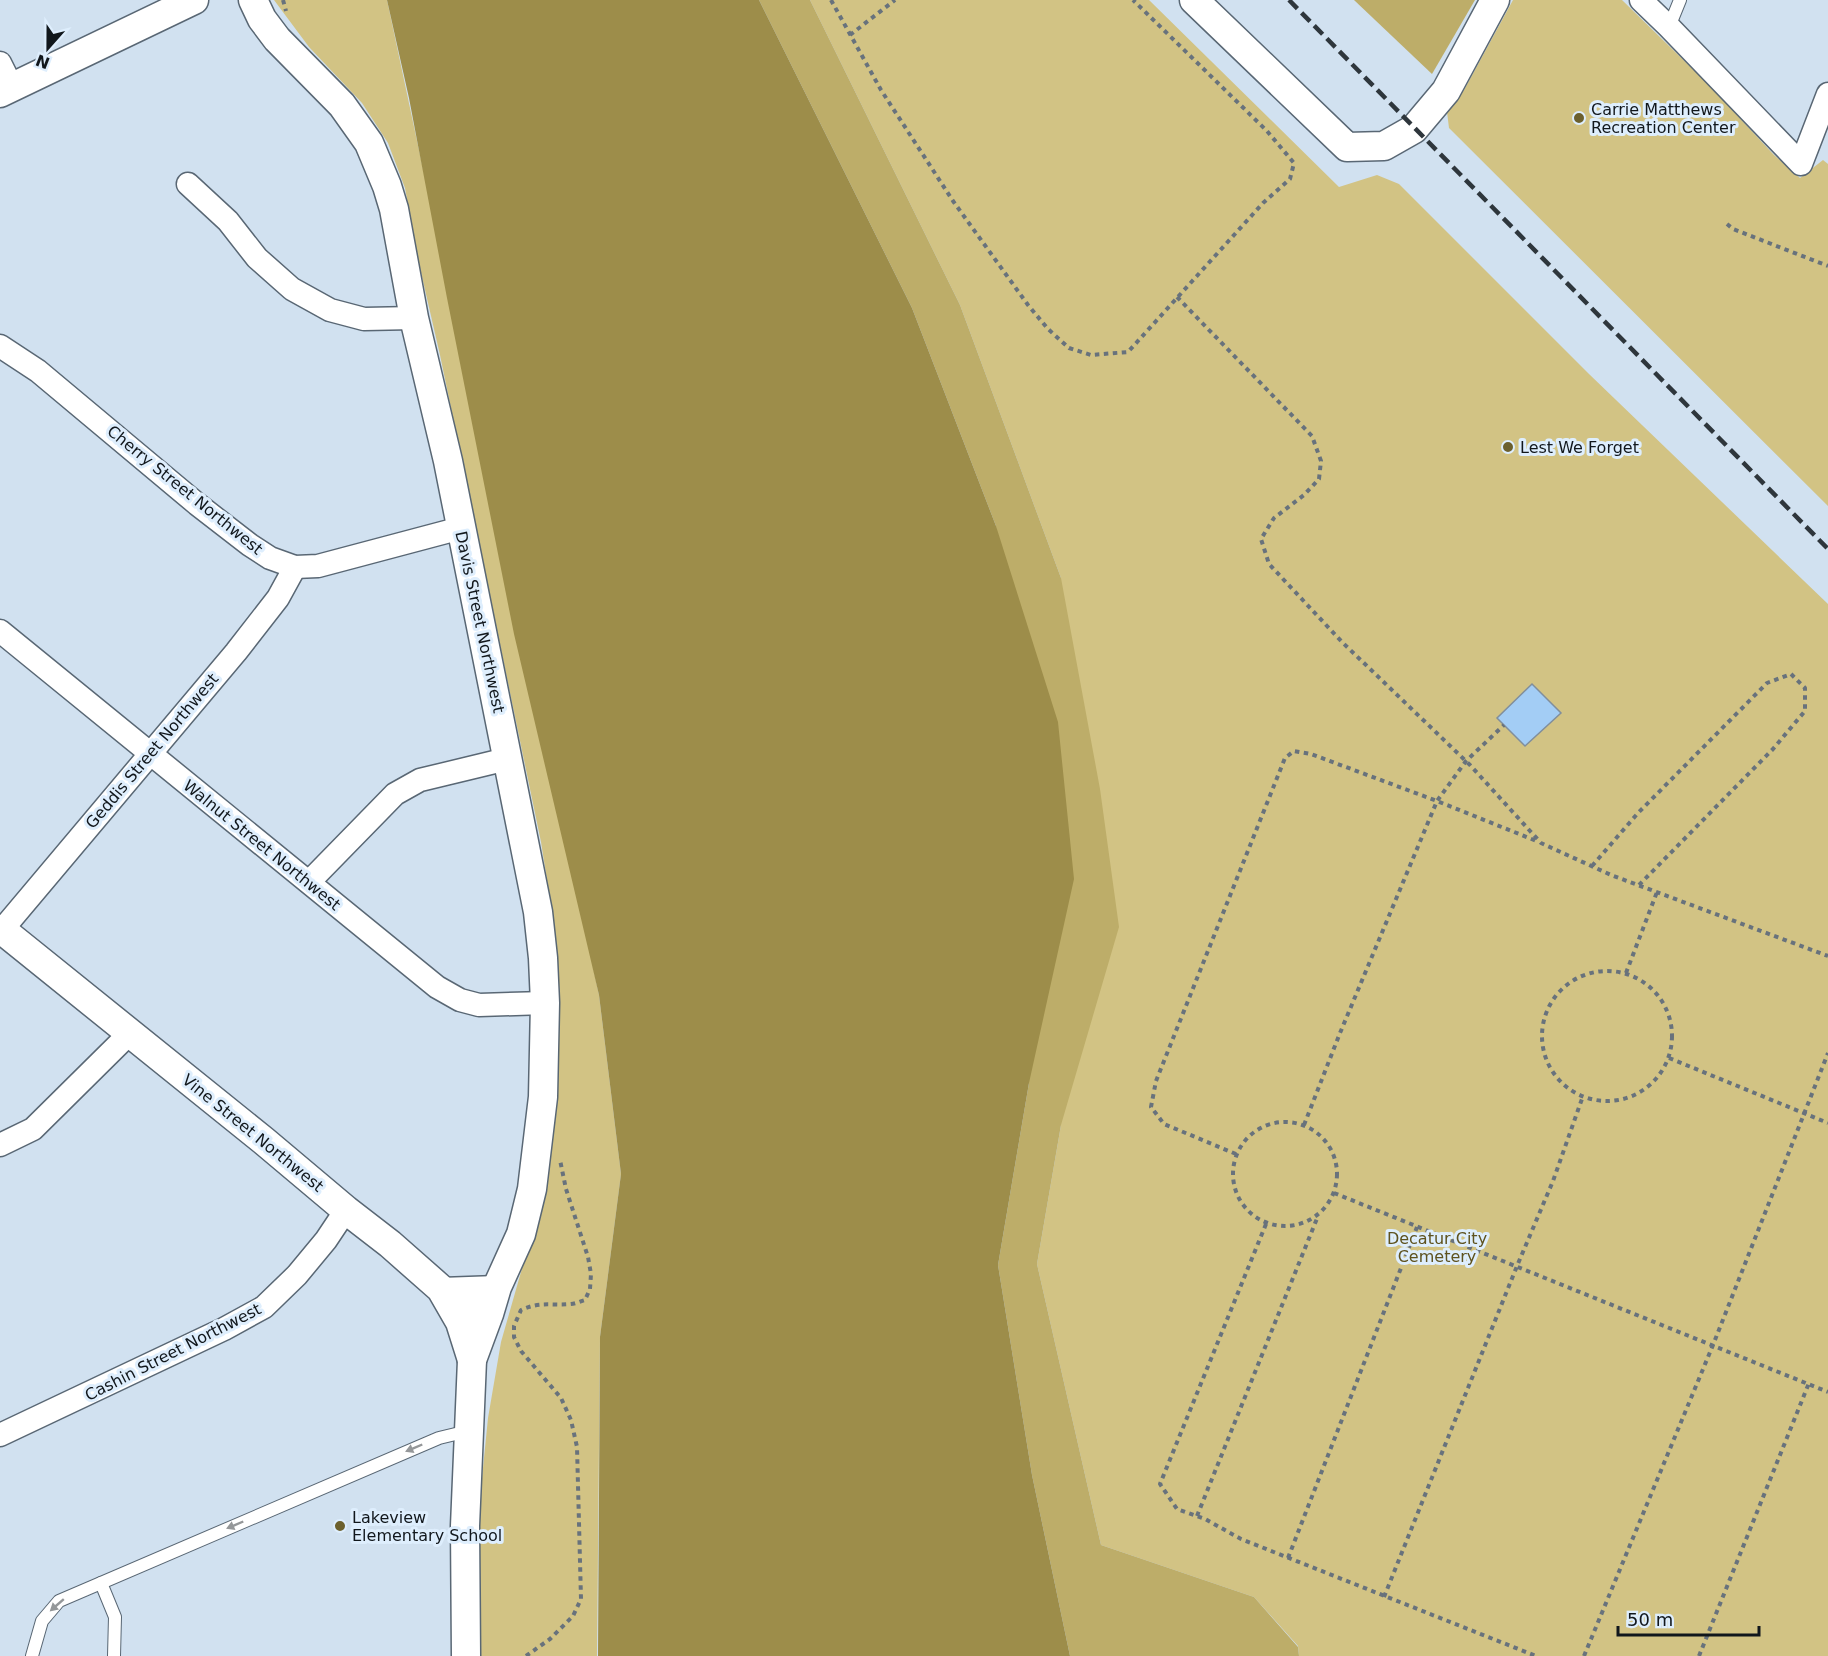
<svg xmlns="http://www.w3.org/2000/svg" width="1828" height="1656" font-family="'DejaVu Sans',sans-serif">
<rect width="100%" height="100%" fill="#d1e1f0"/>
<g fill="#d2c384">
<polygon points="274,0 387,0 599,995 621,1174 600,1337 597,1656 481,1656 479,1508 488,1418 501,1342 535,1223 551,1131 559,1042 560,994 552,912 541,842 440,355 417,255 405,188 388,143 362,103 309,47"/>
<polygon points="810,0 1149,0 1339,187 1377,175 1399,184 1589,374 1828,604 1828,1656 1299,1656 1298,1646 1254,1597 1101,1545 1037,1264 1061,1125 1061,578 960,305"/>
<polygon points="1513,0 1622,0 1708,84 1774,155 1800,178 1823,160 1828,164 1828,506 1449,128 1447,112 1464,90"/>
</g>
<g fill="#bdad69">
<polygon points="759,0 810,0 960,305 1061,578 1100,789 1119,927 1061,1125 1037,1264 1101,1545 1254,1597 1298,1647 1299,1656 1070,1656 1032,1475 998,1265 1029,1083 996,526 912,308"/>
<polygon points="1354,0 1475,0 1432,74"/>
</g>
<polygon fill="#9d8d4a" points="387,0 759,0 912,308 996,526 1058,722 1074,879 1029,1083 998,1265 1032,1475 1070,1656 598,1656 600,1337 621,1174 599,995 514,634 447,298 409,98"/>
<polygon fill="#a3cdf5" stroke="#808e9c" stroke-width="1.5" points="1532,684 1561,713 1525,746 1497,718"/>
<g fill="none" stroke-linecap="round" stroke-linejoin="round">
<defs>
<g id="service">
<polyline points="1669,27 1680,0"/>
<polyline points="101,1583 115,1617 114,1656"/>
<polyline points="32,1656 42,1621 59,1601 439,1438 468,1431"/>
</g>
<g id="minor">
<polyline points="1641,0 1669,27 1801,164 1828,94"/>
<polyline points="0,63 12,87"/>
<polyline points="188,184 228,221 257,258 292,289 330,310 364,319 414,318"/>
<polyline points="0,346 38,371 197,504 250,545 270,558 295,567 318,566 461,528"/>
<polyline points="0,631 437,987 460,1000 479,1005 545,1003"/>
<polyline points="309,882 395,794 420,780 507,759"/>
<polyline points="0,928 2,930 236,652 278,598 295,567"/>
<polyline points="0,1145 33,1129 130,1033"/>
<polyline points="441,1289 497,1287"/>
<polyline points="443,1289 489,1314"/>
<polyline points="0,1435 224,1329 264,1307 297,1275 326,1240 346,1210"/>
</g>
<g id="tertiary">
<polyline points="253,0 262,19 277,39 342,105 369,143 387,186 394,209 414,318 448,461 538,912 543,958 545,1003 543,1097 532,1189 521,1234 497,1287 489,1314 472,1360 465,1526 466,1656"/>
<polyline points="1194,0 1347,147 1384,146 1414,129 1446,91 1495,0"/>
<polyline points="0,93 194,0"/>
<polyline points="2,930 264,1141 346,1210 390,1244 441,1289 460,1322 472,1360"/>
</g>
</defs>
<use href="#service" stroke="#596774" stroke-width="14"/>
<use href="#minor" stroke="#596774" stroke-width="25"/>
<use href="#tertiary" stroke="#596774" stroke-width="31"/>
<g stroke="#68727c" stroke-width="4" stroke-dasharray="4.5 4.5" stroke-linecap="butt">
<polyline points="283,0 286,11"/>
<polyline points="831,0 881,90 953,201 1028,305 1048,329 1069,348 1091,355 1128,352 1263,203 1290,179 1294,163 1267,131 1133,0"/>
<polyline points="850,35 895,0"/>
<polyline points="1727,224 1733,229 1828,266"/>
<polyline points="1177,297 1312,436 1321,461 1319,479 1304,495 1274,518 1261,539 1269,564 1342,642 1470,765 1541,843 1611,875 1828,956"/>
<polyline points="1592,866 1638,813 1767,683 1791,674 1805,688 1805,711 1773,749 1639,885"/>
<circle cx="1607" cy="1036" r="65"/>
<polyline points="1626,973 1657,892"/>
<polyline points="1669,1058 1828,1123"/>
<circle cx="1285" cy="1174" r="52"/>
<polyline points="1304,1125 1340,1033 1437,801 1466,761 1504,725"/>
<polyline points="1236,1154 1164,1124 1151,1107 1156,1081 1285,758 1294,751 1311,754 1437,801 1539,842"/>
<polyline points="1334,1193 1828,1392"/>
<polyline points="1266,1224 1160,1484 1177,1509 1205,1519 1241,1539 1536,1656"/>
<polyline points="1197,1516 1318,1216"/>
<polyline points="1288,1558 1417,1227"/>
<polyline points="1384,1597 1517,1266 1553,1181 1583,1096"/>
<path d="M526,1656L550,1639L573,1616L581,1599L577,1447L571,1420L561,1398L521,1351L514,1337V1326L521,1310C541,1301 551,1306 571,1304C575,1304 581,1301 585,1300L590,1289L591,1274L588,1257L566,1189L560,1160"/>
<polyline points="1584,1656 1713,1345 1828,1053"/>
<polyline points="1699,1656 1809,1383"/>
</g>
<use href="#service" stroke="#fff" stroke-width="12"/>
<use href="#minor" stroke="#fff" stroke-width="22"/>
<use href="#tertiary" stroke="#fff" stroke-width="28"/>
<polyline stroke="#2e363c" stroke-width="4.5" stroke-dasharray="12 6" stroke-linecap="butt" points="1289,0 1828,549"/>
</g>
<defs><path id="oneway-solid" d="M-6-.8H1V-3.2L6.5 0L1 3.2V.8H-6Z" transform="scale(1.5)"/></defs>
<g fill="#949799">
<use href="#oneway-solid" transform="translate(414 1448) rotate(157)"/>
<use href="#oneway-solid" transform="translate(235 1525) rotate(157)"/>
<use href="#oneway-solid" transform="translate(57 1605) rotate(139)"/>
</g>
<g fill="#6c602d" stroke="#deeefd" stroke-width="2">
<circle cx="1579" cy="118" r="6"/>
<circle cx="1508" cy="447" r="6"/>
<circle cx="340" cy="1526" r="6"/>
</g>
<g text-anchor="middle" dominant-baseline="central" stroke-width="6" stroke-linejoin="round" paint-order="stroke">
<g font-size="16" fill="#11171c" stroke="#deeefd" text-anchor="start">
<text x="1591" y="109">Carrie Matthews<tspan x="1591" dy="18">Recreation Center</tspan></text>
<text x="1520" y="447">Lest We Forget</text>
<text x="352" y="1517">Lakeview<tspan x="352" dy="18">Elementary School</tspan></text>
</g>
<g font-size="16" fill="#11171c" stroke="#deeefd">
<text transform="translate(185 490) rotate(39)">Cherry Street Northwest</text>
<text transform="translate(480 622) rotate(78)">Davis Street Northwest</text>
<text transform="translate(152 751) rotate(-50)">Geddis Street Northwest</text>
<text transform="translate(262 845) rotate(39)">Walnut Street Northwest</text>
<text transform="translate(253 1133) rotate(39)">Vine Street Northwest</text>
<text transform="translate(173 1352) rotate(-27)">Cashin Street Northwest</text>
</g>
<g font-size="16" fill="#5e521e" stroke="#deeefd">
<text x="1437" y="1238">Decatur City<tspan x="1437" dy="18">Cemetery</tspan></text>
</g>
</g>
<g transform="translate(48 48) rotate(201)" stroke="#deeefd" stroke-width="4.5" paint-order="stroke">
<path d="M0-4.5L10 22L0 15L-10 22Z" fill="#11171c"/>
<text y="-9" font-size="16" font-weight="bold" text-anchor="middle" fill="#11171c">N</text>
</g>
<path d="M1618 1626v9h141v-9" fill="none" stroke="#11171c" stroke-width="3"/>
<text x="1627" y="1626" font-size="18" fill="#11171c" stroke="#deeefd" stroke-width="4.5" paint-order="stroke">50 m</text>
</svg>
